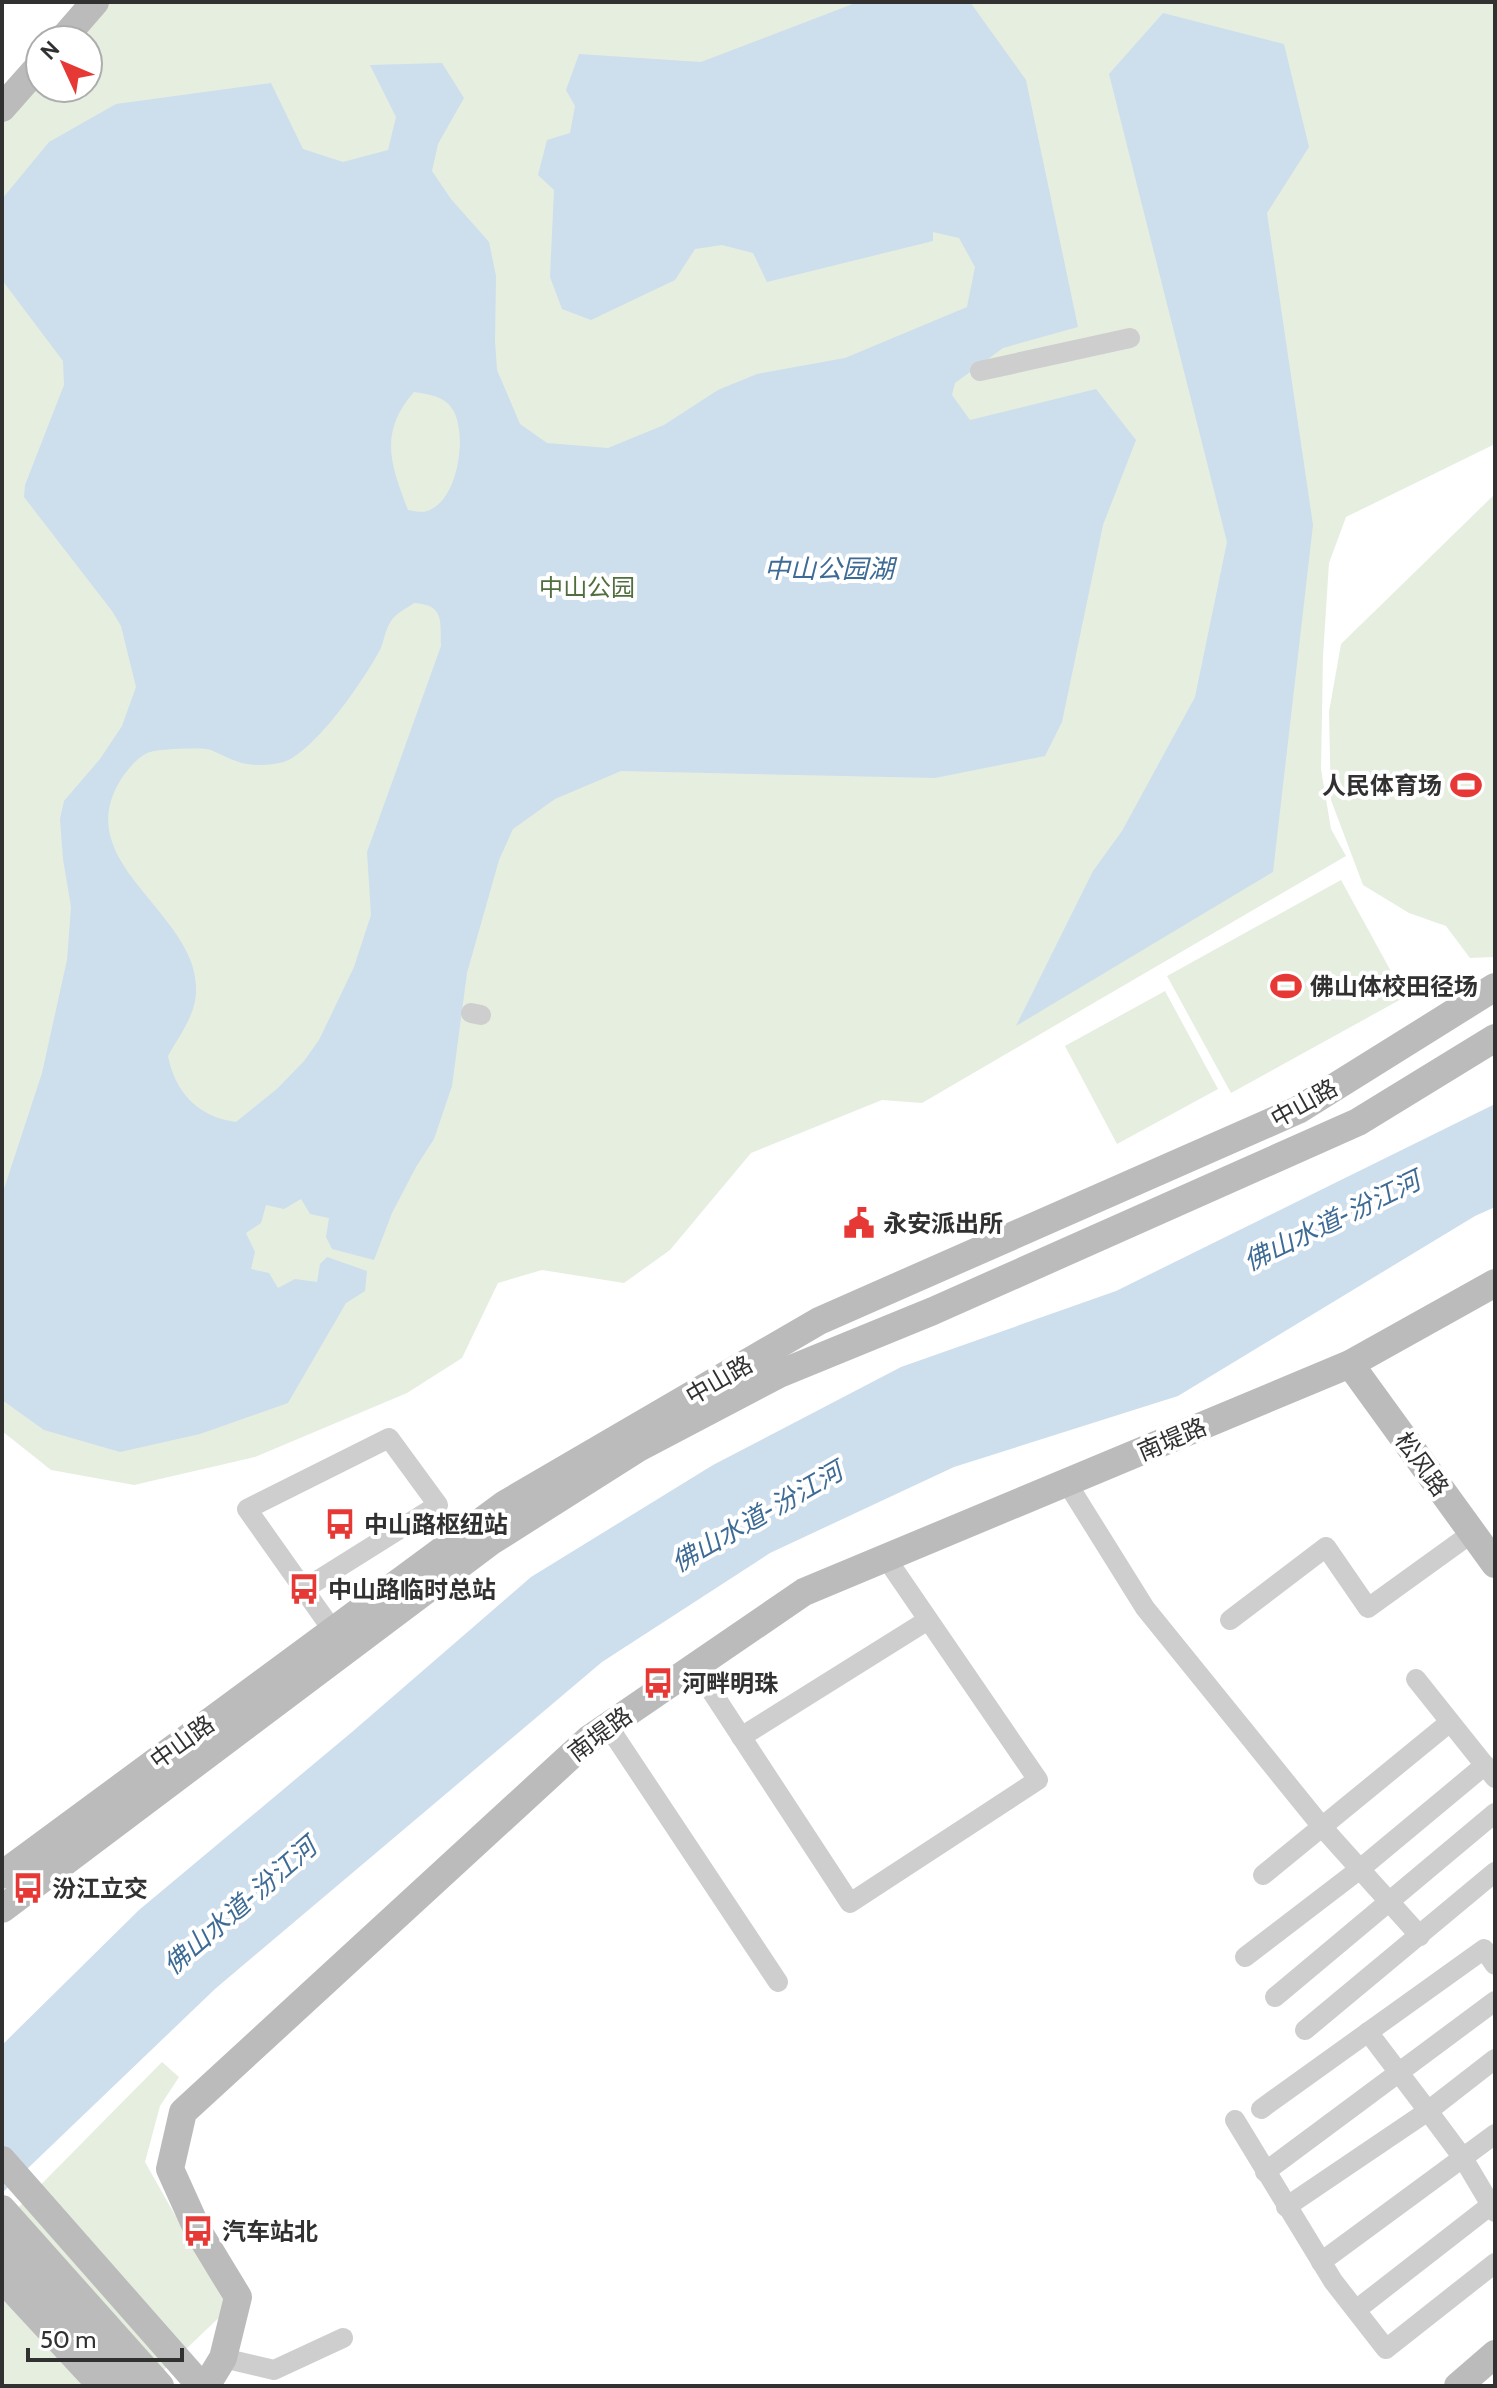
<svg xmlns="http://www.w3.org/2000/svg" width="1497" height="2388" font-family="Cabin,'Noto Sans SC',sans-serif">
<rect width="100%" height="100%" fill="#fff"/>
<g fill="#e6eee0">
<polygon points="110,2 1495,2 1495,444 1346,517 1329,563 1323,656 1321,769 1331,829 1346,856 922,1103 882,1100 751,1153 670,1250 624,1283 542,1270 498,1283 462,1358 407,1393 255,1457 134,1485 51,1470 2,1431 2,119 40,82 40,88 88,88 88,40 80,40"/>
<polygon points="1495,494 1495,957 1470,958 1446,926 1409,913 1363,885 1331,800 1329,712 1341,644"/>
<polygon points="1341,880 1405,997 1231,1093 1167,976"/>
<polygon points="1165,991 1218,1089 1117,1144 1065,1046"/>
<polygon points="162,2062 179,2077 160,2106 145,2162 228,2309 147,2386 2,2386 2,2224"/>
</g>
<g fill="#cddeed" fill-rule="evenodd">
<path d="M858,2H970L1026,80L1078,327L1003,348L955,383L952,395L970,420L1096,389L1136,440L1103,525L1062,722L1045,756L935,778L621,771L555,799L513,829L499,860L467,973L452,1086L434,1139L416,1167L392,1213L374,1260L332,1249L326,1237L329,1218L310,1214L301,1199L284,1209L266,1205L261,1223L246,1233L255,1252L251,1269L269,1273L278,1288L295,1279L317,1282L320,1264L327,1257L367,1271L365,1291L346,1303L288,1403L200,1434L120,1452L44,1430L2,1400V1195L42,1073L67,960L71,907L63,859L60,819L64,801L100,759L122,726L136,687L121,626L112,611L24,497L25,485L64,385L63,361L2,280V199L49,142L116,104L271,83L303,149L343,162L388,150L396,117L370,65L442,63L464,98L438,144L432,171L451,199L489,242L496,276L495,341L497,370L520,424L547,443L608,448L664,425L718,390L757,374L845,358L967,307L975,267L959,238L933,232V241L767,282L753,253L722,245L695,249L675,280L591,320L562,309L550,277L554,190L538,175L547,140L570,133L575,106L566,90L579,54L701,62ZM414,392C428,394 445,396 453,410C468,435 458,502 427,511C422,513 414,511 408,510C391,465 378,433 414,392ZM414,603C445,605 440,621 441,646L367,852L371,915L354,967L319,1040L304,1061L278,1088L236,1122C198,1117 175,1092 168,1056C178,1038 191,1021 195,1001C210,917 67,868 120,781C126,771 139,755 150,752C161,749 201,747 211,750C221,754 229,759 239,762C253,767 280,766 292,758C323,739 363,681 380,650C384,641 385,630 391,621C395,614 407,608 414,603Z"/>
<polygon points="1163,13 1284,44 1309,147 1267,213 1313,525 1273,872 1016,1026 1093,871 1122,831 1195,697 1227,542 1109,74"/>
<polygon points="1495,1104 1495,1207 1475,1216 1178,1396 954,1467 770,1553 602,1662 215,1989 2,2193 2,2045 139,1910 352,1732 531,1577 713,1465 901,1367 1116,1291"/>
</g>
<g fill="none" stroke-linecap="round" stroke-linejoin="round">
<g stroke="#cecece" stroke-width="20">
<polyline points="980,371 1130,338"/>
<polyline points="471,1013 481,1015"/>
<polyline points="1067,1483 1145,1608 1323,1828 1420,1936"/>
<polyline points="304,1589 438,1505 389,1438 247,1509 341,1642"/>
<polyline points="1230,1620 1326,1547 1368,1608 1472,1533"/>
<polyline points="695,1666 850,1903 1038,1780 886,1558"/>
<polyline points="1416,1679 1495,1778"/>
<polyline points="608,1726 778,1982"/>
<polyline points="741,1737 928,1620"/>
<polyline points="1263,1875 1450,1722"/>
<polyline points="1245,1957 1360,1869 1485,1765"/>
<polyline points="1275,1997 1495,1813"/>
<polyline points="1305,2030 1495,1872"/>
<polyline points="1368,2032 1428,2111 1495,2059"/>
<polyline points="1261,2109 1484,1949 1495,1965"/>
<polyline points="1235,2120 1333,2281 1386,2349 1495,2263"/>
<polyline points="1265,2172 1495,2001"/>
<polyline points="1286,2207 1428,2111 1463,2158 1495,2212"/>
<polyline points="1321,2262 1495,2134"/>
<polyline points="1356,2310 1495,2202"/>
<polyline points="223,2358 274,2370 343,2338"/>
</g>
<g stroke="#bbb" stroke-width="28">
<polyline points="62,40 95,2"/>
<polyline points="2,108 40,65"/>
<polyline points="1350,1364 1495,1564"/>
<polyline points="2,1875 505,1504 819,1321 1298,1110 1495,987"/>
<polyline points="2,1909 490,1542 640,1447 779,1374 933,1311 1358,1122 1495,1038"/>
<polyline points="2,2160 201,2386"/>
<polyline points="2,2209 160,2386"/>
<polyline points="2,2243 129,2386"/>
<polyline points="2,2278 102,2386"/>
<polyline points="206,2386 223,2358 238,2297 198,2231 170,2169 183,2112 589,1739 804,1592 1350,1364 1495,1283"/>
<polyline points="1458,2386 1495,2354"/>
</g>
</g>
<defs>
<symbol id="stadium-bare" viewBox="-9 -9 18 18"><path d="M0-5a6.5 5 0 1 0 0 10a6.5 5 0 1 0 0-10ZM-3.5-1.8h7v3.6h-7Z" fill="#e63936" stroke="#fff" stroke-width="2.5" paint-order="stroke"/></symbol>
<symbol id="civic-bare" viewBox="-9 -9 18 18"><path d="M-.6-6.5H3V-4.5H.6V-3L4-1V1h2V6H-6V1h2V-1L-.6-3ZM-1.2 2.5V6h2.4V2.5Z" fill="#e63936" stroke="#fff" stroke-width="2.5" paint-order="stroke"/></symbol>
<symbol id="bus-bare" viewBox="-9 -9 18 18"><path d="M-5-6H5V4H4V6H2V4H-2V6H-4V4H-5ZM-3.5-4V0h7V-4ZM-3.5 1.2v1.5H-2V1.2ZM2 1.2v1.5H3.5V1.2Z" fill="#e63936" stroke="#fff" stroke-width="2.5" paint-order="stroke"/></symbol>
</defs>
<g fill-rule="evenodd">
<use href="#stadium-bare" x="1444" y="763" width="44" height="44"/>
<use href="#stadium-bare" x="1264" y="964" width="44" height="44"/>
<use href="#civic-bare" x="837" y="1201" width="44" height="44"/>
<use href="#bus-bare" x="318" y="1502" width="44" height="44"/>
<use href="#bus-bare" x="282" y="1567" width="44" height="44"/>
<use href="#bus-bare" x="636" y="1661" width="44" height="44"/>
<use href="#bus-bare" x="6" y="1866" width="44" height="44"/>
<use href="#bus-bare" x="176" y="2209" width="44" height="44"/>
</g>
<g text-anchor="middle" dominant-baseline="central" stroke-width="8" stroke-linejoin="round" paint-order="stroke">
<g font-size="24" fill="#506e3e" stroke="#fff">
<text x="587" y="587">中山公园</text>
</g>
<g font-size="24" font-weight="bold" fill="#313131" stroke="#fff" text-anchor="start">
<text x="1442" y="785" text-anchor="end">人民体育场</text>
<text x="1310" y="986">佛山体校田径场</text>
<text x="883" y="1223">永安派出所</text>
<text x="364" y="1524">中山路枢纽站</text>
<text x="328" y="1589">中山路临时总站</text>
<text x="682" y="1683">河畔明珠</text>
<text x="52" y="1888">汾江立交</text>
<text x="222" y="2231">汽车站北</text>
</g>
<g font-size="24" fill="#313131" stroke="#fff">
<text transform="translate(1304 1103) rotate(-29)">中山路</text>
<text transform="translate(719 1380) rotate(-30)">中山路</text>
<text transform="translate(1172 1439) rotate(-23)">南堤路</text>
<text transform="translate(1422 1464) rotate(54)">松风路</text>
<text transform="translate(600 1734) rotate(-37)">南堤路</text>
<text transform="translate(182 1742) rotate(-36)">中山路</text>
</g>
<g font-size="26" font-style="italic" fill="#3e6b95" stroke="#fff">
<text x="829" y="569">中山公园湖</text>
<text transform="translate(1332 1221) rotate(-26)">佛山水道-汾江河</text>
<text transform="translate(757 1517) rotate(-30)">佛山水道-汾江河</text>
<text transform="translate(240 1906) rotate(-41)">佛山水道-汾江河</text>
</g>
</g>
<rect width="1497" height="2388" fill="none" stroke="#313131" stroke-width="8"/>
<g transform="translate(64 64) rotate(314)"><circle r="38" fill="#ffffff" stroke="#adadad" stroke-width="2"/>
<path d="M0-6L14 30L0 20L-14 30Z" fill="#e63936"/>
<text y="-12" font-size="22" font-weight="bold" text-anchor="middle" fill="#313131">N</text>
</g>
<path d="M28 2348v12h154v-12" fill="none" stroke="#313131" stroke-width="4"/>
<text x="40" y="2348" font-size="24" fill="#313131" stroke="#ffffff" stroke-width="6" paint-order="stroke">50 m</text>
</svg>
